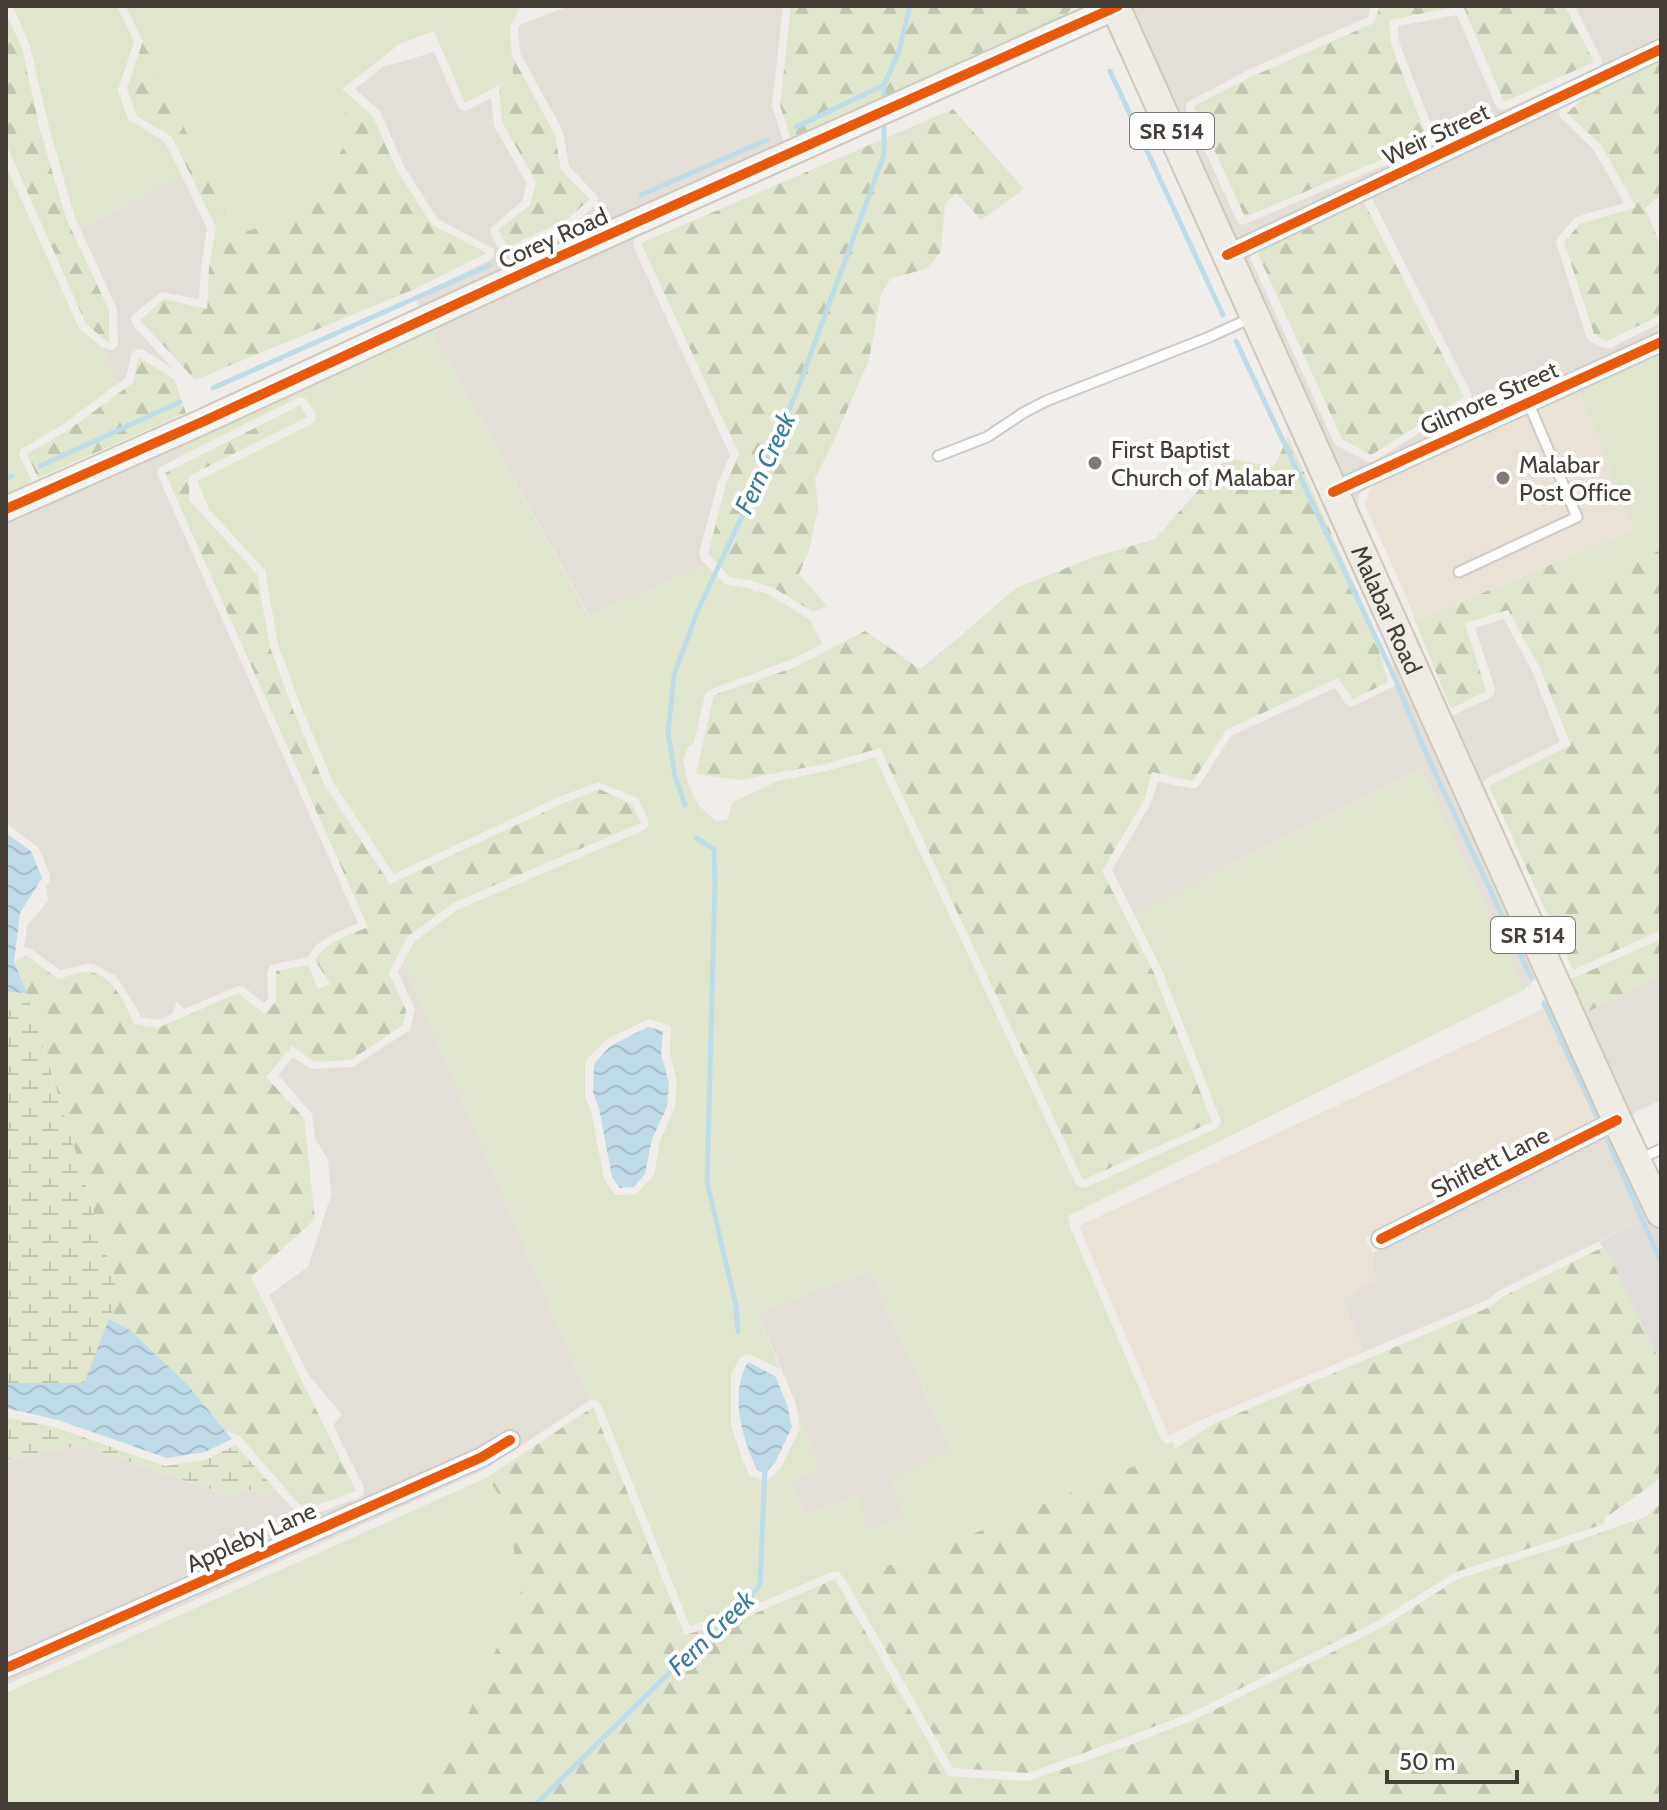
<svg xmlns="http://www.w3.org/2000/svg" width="1667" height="1810" font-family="Cabin,sans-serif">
<defs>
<pattern id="forest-firs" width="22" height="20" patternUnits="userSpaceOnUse" patternTransform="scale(2)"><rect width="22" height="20" fill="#dfe6cd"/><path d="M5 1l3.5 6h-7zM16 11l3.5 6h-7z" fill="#c1c6b1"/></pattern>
<pattern id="wetland-marsh" width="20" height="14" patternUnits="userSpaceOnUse" patternTransform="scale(2)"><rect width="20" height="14" fill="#dfe6cd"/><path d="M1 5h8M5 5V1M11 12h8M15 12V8" fill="none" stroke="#c1c6b1"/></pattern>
<pattern id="water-waves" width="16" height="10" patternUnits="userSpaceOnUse" patternTransform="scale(2)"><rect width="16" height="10" fill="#c0dbe8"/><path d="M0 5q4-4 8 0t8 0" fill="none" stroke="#a6bdc8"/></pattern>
</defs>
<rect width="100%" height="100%" fill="#f0edea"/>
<g fill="#e3ded8" fill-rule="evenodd">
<polygon points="569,6 783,6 772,106 785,146 421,311 415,297 490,260 494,256 494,249 438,219 405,168 380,111 355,89 383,67 434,52 459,109 466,111 491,98 494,126 527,184 522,201 490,229 491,234 501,253 506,255 511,254 571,226 596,205 599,198 569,166 563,131 520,53 518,28 520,25"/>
<path d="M1126,6H1368L1370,10L1368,17L1248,70L1186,103V110L1238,223L1243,225L1435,144L1436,137L1399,42L1398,26L1457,15L1496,106L1499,109L1504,110L1599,67L1602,63L1601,58L1575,6H1661V50L1589,83L1559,111L1560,117L1594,150L1624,203L1576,217L1558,237L1556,242L1586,336L1589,341L1604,348H1610L1661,323V341L1362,484L1357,508L1398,600ZM1368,191L1472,395L1468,403L1371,463L1337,446L1334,443L1248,253Z"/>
<polygon points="182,176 207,229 201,267 199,299 161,292 134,314 131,318 133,325 172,368 144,350 137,349 131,354 126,378 117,384 103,348 112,350 118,345 117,309 80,228"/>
<polygon points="640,231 641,234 634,239 633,246 730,455 718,483 699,553 700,558 706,565 589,615 429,327"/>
<polygon points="180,441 185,454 160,467 157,472 158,476 358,923 331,935 316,945 308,957 270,965 267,972 268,999 264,1003 244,987 238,986 184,1009 177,1002 172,1014 158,1020 141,1017 134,1004 116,976 93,964 88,964 60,970 31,949 24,947 27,926 48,901 46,886 50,880 50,875 39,848 6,823 6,520"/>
<polygon points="1377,614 1540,975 1524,990 1421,769 1134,914 1112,870 1151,803 1158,782 1190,788 1196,788 1200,784 1231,736 1335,688 1345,703 1351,707 1395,686 1397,679"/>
<polygon points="1504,619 1532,671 1560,742 1486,779 1481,787 1449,717 1490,698 1494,694 1495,689 1475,628"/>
<polygon points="403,962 590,1400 484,1470 6,1685 6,1460 81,1445 235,1498 244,1488 259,1493 264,1498 274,1488 302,1518 307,1517 358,1498 363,1495 364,1487 333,1425 342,1415 308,1374 269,1295 308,1267 331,1195 328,1160 315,1138 312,1114 278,1075 293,1057 311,1069 353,1067 410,1030 415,1009 398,972"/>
<polygon points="1661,976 1661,1100 1637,1111 1633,1115 1631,1120 1581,1015"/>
<polygon points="1613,1136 1654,1214 1498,1291 1489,1299 1364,1352 1343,1299 1375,1279 1373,1253 1595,1138"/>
<polygon points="870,1271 951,1449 934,1458 904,1515 867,1532 857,1495 805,1516 790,1483 819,1467 798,1414 795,1401 757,1312"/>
</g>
<g fill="#eae1d7">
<polygon points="1578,388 1634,529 1415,621 1406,596 1365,505 1371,486"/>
<polygon points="1555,999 1604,1117 1590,1126 1575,1128 1528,1159 1396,1226 1381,1228 1365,1238 1373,1253 1375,1279 1343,1299 1364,1352 1199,1421 1169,1436 1079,1226 1543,1009"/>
</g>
<g fill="#dfe6cd" fill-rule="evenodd">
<polygon points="13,6 117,6 134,42 118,90 128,119 165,142 182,176 80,228 74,215 49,127 30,46"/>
<polygon points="126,6 521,6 510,27 513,78 465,103 434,31 401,43 342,89 349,138 321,184 287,218 235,236"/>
<polygon points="6,166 79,328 103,348 117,384 62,425 21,449 19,453 20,457 34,485 6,500"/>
<path d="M429,327L588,615L706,565L725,584L752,589L754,593L758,591L770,595L810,620L822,644L790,660L709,690L705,694L694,743L689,746L683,759L688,784L699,806L716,821L727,820L733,802L778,781L827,771L875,757L1076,1184L1081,1188L1087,1187L1215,1129L1219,1126L1221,1121L1162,970L1134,914L1421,769L1524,990L1068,1216L1071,1229L1161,1439L1167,1444L1173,1442L1175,1449L963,1538L846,1581L839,1572L834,1571L748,1608L690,1626L601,1404L596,1400H590L403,962L414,942L457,910L644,830L648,826V819L638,798L598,782L554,799L394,874L333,782L300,704L278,644L265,570L209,509L198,483V481L311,424L316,419L315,413L306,399L299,397L185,454L180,441ZM648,1019L667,1024L671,1027L670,1053L677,1083L675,1107L660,1141L654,1175L636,1194L615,1195L604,1179L591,1110L585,1097V1064L587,1059L607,1039ZM870,1271L951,1448L890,1480L903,1515L867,1531L858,1495L805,1516L790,1483L819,1467L798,1414L800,1429L781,1468L766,1481L750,1476L742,1459L731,1425V1374L740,1358L747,1354L752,1355L780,1369L757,1312Z"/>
<polygon points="1661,350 1661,550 1616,570 1569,584 1554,563 1634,529 1578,388"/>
<polygon points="488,1477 507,1509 521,1592 447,1763 400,1804 6,1804 6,1693"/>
</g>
<g fill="url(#forest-firs)">
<polygon points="791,6 1074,6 1062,19 904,89 792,141 780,106"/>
<polygon points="1377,6 1460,6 1389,20 1391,44 1428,140 1245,217 1194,106 1251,77 1374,23 1379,9"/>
<polygon points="1463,6 1565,6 1594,62 1504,102"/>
<polygon points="6,14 22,48 40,130 66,218 109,310 109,343 86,324 6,144"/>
<polygon points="143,41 235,235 287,218 321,184 349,138 342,89 372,115 398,172 432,225 487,253 417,288 195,380 140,320 164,299 207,309 209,267 216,227 172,137 137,116 127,89"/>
<polygon points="512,56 555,135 561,170 590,199 568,219 508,247 498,230 530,205 536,182 502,122 499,86 513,78"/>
<polygon points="1661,58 1661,196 1654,200 1645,209 1661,246 1661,315 1607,341 1594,334 1564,242 1580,224 1636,207 1601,145 1567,113 1592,90"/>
<polygon points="953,109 1024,189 981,220 956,193 945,204 941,252 926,269 891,278 881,294 869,360 830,449 815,478 818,509 809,551 799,574 827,606 813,612 774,588 752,581 730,577 708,554 726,484 739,454 641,243"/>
<polygon points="1360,195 1464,397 1371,455 1342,439 1257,252"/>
<polygon points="138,357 174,379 186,413 38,478 27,454 67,431 134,382"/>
<path d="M300,405L307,417L189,476V500L257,574L270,647L292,707L325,786L390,884L557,806L599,789L632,804L641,823L453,903L407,937L389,973L406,1010L403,1025L351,1060L315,1062L292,1046L266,1077L304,1118L315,1219L251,1277L356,1491L304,1510L240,1436L226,1431L188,1385L130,1330L109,1319L119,1294L27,993L14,962L26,955L58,979C67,977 81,970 90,972C113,975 126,1005 134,1024L158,1028L238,993L265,1014L276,1001V971L308,965L318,989L330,984L315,960C327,941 349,935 368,927L165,473Z"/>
<polygon points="1288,437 1369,617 1388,682 1353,699 1338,678 1226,730 1193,781 1152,772 1144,800 1102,871 1154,973 1212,1122 1083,1180 880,748 825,764 740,780 696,774 714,695 793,668 865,631 920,669 950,645 1016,588 1094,557 1155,539 1227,458 1274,467"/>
<polygon points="1661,550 1661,930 1573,970 1489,786 1571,745 1540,668 1508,610 1465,623 1486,691 1451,709 1415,621 1554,563 1569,584 1616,570"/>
<polygon points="1661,939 1661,976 1581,1015 1567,976 1571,978 1576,977"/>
<polygon points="1654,1222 1661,1237 1661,1478 1605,1518 1604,1524 1456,1572 1377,1621 1193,1712 1119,1740 1028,1773 953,1768 846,1581 963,1538 1175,1449 1213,1424 1492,1306 1502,1297"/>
<polygon points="593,1407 685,1635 751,1615 835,1579 948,1776 1028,1781 1122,1748 1196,1719 1381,1628 1458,1579 1565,1545 1645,1517 1661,1504 1661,1804 400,1804 447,1763 521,1592 507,1509 488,1477"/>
</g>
<g fill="url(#wetland-marsh)">
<polygon points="6,992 27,993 119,1295 84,1383 6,1383"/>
<polygon points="6,1417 54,1427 165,1466 205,1460 236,1445 274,1488 264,1498 259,1493 244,1488 236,1498 81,1445 6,1460"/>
</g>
<polygon fill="#dfdcda" points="1654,1214 1661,1230 1661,1364 1611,1259 1599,1242"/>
<g fill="url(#water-waves)">
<polygon points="6,833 31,851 42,878 20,913 14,962 27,993 6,992"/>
<polygon points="648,1027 663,1031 661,1054 669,1083 667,1107 652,1139 645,1174 634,1187 620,1188 612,1177 599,1108 593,1093 594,1064 610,1046"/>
<polygon points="109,1319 130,1330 188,1385 232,1439 205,1452 167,1458 58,1420 6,1408 6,1383 84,1383"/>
<path d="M748,1362L775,1376L787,1404L792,1427L775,1463L765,1473L757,1470C742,1438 729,1394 748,1362Z"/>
</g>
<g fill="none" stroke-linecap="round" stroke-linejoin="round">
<g stroke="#c0dbe8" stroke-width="5">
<polyline points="1110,71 1223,315"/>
<polyline points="884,101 884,85 899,51 910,6"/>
<polyline points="796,127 884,85"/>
<polyline points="641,195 767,140"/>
<polyline points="515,254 606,209"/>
<polyline points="1236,341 1393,674 1425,751 1531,977"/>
<polyline points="213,388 490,265"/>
<polyline points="40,466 180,402"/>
<polyline points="6,479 12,476"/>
<polyline points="685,805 675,776 668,733 674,675 698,610 751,497 797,391 884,155 884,122"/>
<polyline points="696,838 714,849 715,883 707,1182 736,1306 738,1331"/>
<polyline points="1544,1003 1596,1115"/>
<polyline points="1608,1141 1661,1262"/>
<polyline points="536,1804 665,1677 738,1611 760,1585 765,1468"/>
</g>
<defs>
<g id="lane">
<polyline points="938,456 987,437 1023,413 1046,401 1207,338 1251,318"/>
<polyline points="1459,572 1577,517 1528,402"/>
<polyline points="1640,1159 1661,1149"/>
</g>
<g id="street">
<polyline points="1227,255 1661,49"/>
<polyline points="1333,492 1661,342"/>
<polyline points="1381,1239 1617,1120"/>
<polyline points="6,1668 482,1457 510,1440"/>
</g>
<polyline id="secondary" points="6,509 202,422 541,265 1116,7"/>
<g id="primary">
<path id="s1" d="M1115,6L1617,1120L1661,1213"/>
</g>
</defs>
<use href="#lane" stroke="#cdcbc8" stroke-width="13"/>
<use href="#street" stroke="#cdcbc8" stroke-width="22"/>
<use href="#secondary" stroke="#cdc9c2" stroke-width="28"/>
<use href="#primary" stroke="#d0c7ba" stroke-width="32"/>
<use href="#lane" stroke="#fdfcfc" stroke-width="9"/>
<use href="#street" stroke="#fdfcfc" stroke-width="18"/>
<use href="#secondary" stroke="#f5f3ef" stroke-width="24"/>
<use href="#primary" stroke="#efebe5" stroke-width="28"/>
<defs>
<g id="cycleway">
<polyline points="1227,255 1661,49"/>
<polyline points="1333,492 1661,342"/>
<polyline points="6,509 202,422 541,265 1118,6"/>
<polyline points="1381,1239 1617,1120"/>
<polyline points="6,1668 482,1457 510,1440"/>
</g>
</defs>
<use href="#cycleway" stroke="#fff" stroke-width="15"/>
<use href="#cycleway" stroke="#e8590c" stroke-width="10"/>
</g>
<g fill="#807b76" stroke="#fff" stroke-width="3">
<circle cx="1095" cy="463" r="8"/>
<circle cx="1503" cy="478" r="8"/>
</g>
<g text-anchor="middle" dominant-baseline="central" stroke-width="8" stroke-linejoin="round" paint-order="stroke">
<g fill="#fff" stroke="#7c7873" stroke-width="2">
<rect x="1130" y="113" width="84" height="36" rx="6"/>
<rect x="1491" y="917" width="84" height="36" rx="6"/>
</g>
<g font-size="22" font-weight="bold" fill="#443e37">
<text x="1172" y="131">SR 514</text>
<text x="1533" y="935">SR 514</text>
</g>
<g font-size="24" fill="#443e37" stroke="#fff">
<text transform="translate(1436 134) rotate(-25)">Weir Street</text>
<text transform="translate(553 238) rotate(-24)">Corey Road</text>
<text transform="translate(1489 398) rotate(-24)">Gilmore Street</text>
<text stroke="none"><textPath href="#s1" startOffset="662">Malabar Road</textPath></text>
<text transform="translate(1490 1162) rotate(-27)">Shiflett Lane</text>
<text transform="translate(251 1537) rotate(-24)">Appleby Lane</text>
</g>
<g font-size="24" fill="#443e37" stroke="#fff" text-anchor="start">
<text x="1111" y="449">First Baptist<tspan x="1111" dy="28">Church of Malabar</tspan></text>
<text x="1519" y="464">Malabar<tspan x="1519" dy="28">Post Office</tspan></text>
</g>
<g font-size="26" font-style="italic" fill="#3b7a9c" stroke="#fff">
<text transform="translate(765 463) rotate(-65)">Fern Creek</text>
<text transform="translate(711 1633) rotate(-44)">Fern Creek</text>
</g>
</g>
<rect width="1667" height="1810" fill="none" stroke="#443e37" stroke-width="16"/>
<path d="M1387 1770v12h130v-12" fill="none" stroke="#443e37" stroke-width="4"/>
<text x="1399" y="1770" font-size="24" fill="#443e37" stroke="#ffffff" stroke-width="6" paint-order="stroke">50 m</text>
</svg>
